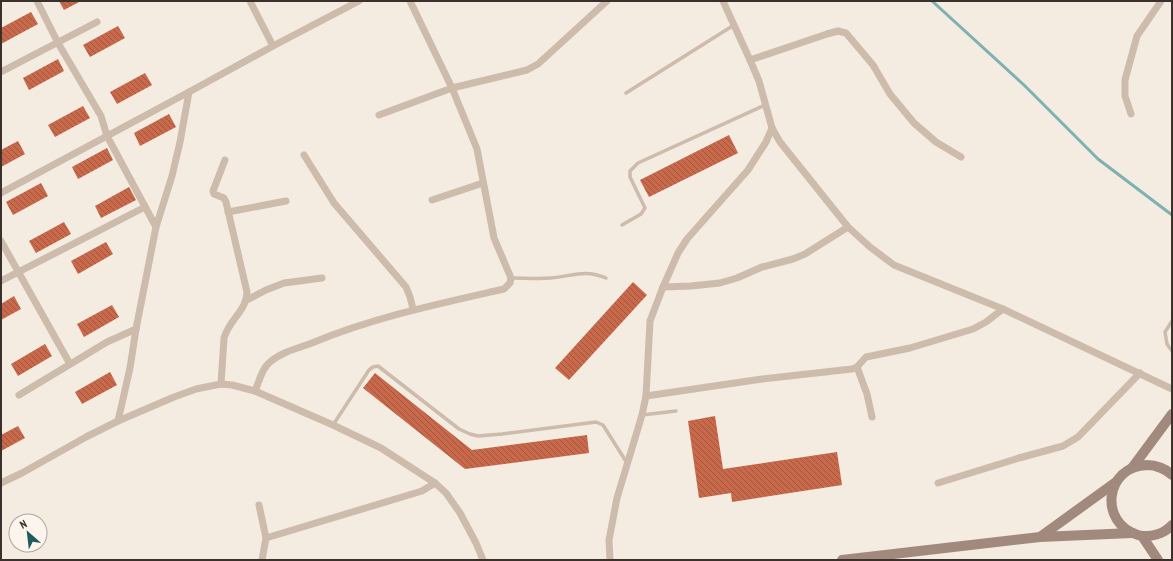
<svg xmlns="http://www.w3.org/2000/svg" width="1173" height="561" font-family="'PT Sans Narrow',sans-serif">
<defs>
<pattern id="building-back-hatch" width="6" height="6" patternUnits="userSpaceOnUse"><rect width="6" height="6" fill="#c8694b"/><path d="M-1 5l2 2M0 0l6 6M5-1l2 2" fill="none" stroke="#a4573f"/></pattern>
</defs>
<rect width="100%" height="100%" fill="#f4ebe1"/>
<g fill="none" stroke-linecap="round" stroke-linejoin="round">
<polyline stroke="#7fb0b2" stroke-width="3" points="932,1 1024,85 1098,159 1172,215"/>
</g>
<g fill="url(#building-back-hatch)">
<polygon points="59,1 81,1 64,10"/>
<polygon points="31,12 38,24 1,44 1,28"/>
<polygon points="118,26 125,38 90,57 83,45"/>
<polygon points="58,59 64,71 29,90 23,78"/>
<polygon points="145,73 152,85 117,104 110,92"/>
<polygon points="83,106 90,118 55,137 48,125"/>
<polygon points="169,114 176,127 140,146 134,133"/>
<polygon points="729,135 738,153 649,197 640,180"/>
<polygon points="18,141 25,154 1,167 1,150"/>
<polygon points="107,148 113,160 78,179 72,167"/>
<polygon points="41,183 48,196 13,215 6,202"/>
<polygon points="129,187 136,200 101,218 95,206"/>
<polygon points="64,222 71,234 36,253 29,241"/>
<polygon points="106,242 113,254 78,274 71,261"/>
<polygon points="633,282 647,295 569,380 555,368"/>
<polygon points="14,296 21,309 1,320 1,304"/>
<polygon points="112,305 119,317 84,337 77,324"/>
<polygon points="45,344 52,356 18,376 11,364"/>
<polygon points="110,372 117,385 82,404 75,392"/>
<polygon points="375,373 472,450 587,435 589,453 465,469 363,388"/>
<polygon points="715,416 723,469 837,452 842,485 732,502 731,493 699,498 688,421"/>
<polygon points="18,426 25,438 1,451 1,435"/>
</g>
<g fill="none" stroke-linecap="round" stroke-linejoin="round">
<g stroke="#cdbbac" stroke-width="3.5">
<polyline points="626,93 734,25"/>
<polyline points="622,225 641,214 645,208 630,177 630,171 638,163 765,105"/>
<path d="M511,278C524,278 538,279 551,278C573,276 585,269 606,278"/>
<polyline points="1172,321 1165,332 1167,344 1172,351"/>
<polyline points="642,415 676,411"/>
<polyline points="333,425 369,370 373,367 378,366 459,429 470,434 478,436 502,434 596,422 603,425 627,463"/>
</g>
<g stroke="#cdbbac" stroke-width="7">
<polyline points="37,1 58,43 101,116 107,136 156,227 136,329 130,368 118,421"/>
<polyline points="250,1 273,46"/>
<polyline points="723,1 750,60 759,81 772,128 780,142 848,227 870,247 894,265 1003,309 1172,389"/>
<polyline points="750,60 827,34 838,31 846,33 873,65 890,94 914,123 936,142 961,157"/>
<polyline points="1,72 97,22"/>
<polyline points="1131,114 1125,96 1125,80 1137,36 1161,1"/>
<polyline points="379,115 452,88 527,70 538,64 607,1"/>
<polyline points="304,155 334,203 406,287 410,297 413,309"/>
<polyline points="1,193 189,92 273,46 359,1"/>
<polyline points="432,200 483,183"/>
<polyline points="228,212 286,201"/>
<polyline points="156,227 172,176 180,142 189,92"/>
<polyline points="1,241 70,364"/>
<polyline points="1,281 145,207"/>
<polyline points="663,287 691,286 720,283 737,278 762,267 793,259 805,254 848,227"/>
<polyline points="247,300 266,290 284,283 322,278"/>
<polyline points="857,367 867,394 872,417"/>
<path d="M221,384L224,338C229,320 247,310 247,292L226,202L224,198L214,194L213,191L225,160"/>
<path d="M255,391C259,382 262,368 270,362C282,352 298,348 312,343C375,317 438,304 504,289L510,283L511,278L494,238L477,149L452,88L410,1"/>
<polyline points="19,395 107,342 136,329"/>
<polyline points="646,396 762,379 852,369 857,367 866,357 910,348 973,329 986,322 1003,309"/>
<polyline points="1,483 22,473 86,437 118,421 174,397 196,389 221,384 232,385 255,391 333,425 381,448 435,483 446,493 460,513 476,543 483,560"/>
<polyline points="938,483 1019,458 1063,446 1078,437 1140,373"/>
<polyline points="259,505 266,538 262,560"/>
<polyline points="266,538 422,491 435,483"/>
<polyline points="610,560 609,540 617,498 642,415 646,396 650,321 663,287 678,253 687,239 748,170 766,142 772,128"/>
</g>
<g stroke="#a18a7d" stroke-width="10">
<polyline points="1132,468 1172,414"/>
<path d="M1172,475C1166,469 1156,465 1147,465C1105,466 1098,523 1138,535C1150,538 1164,534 1172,525"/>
<polyline points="1142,536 1158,560"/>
<polyline points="1040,537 1116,482"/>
<polyline points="842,560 1040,537 1132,533"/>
</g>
</g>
<rect width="1173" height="561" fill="none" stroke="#3b302b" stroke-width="4"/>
<g transform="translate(28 533) rotate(332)"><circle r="19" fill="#fbf5ee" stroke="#aea6a0"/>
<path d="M0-3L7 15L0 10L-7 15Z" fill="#1f5a5e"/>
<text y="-6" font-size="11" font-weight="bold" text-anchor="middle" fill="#3b302b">N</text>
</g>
</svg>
